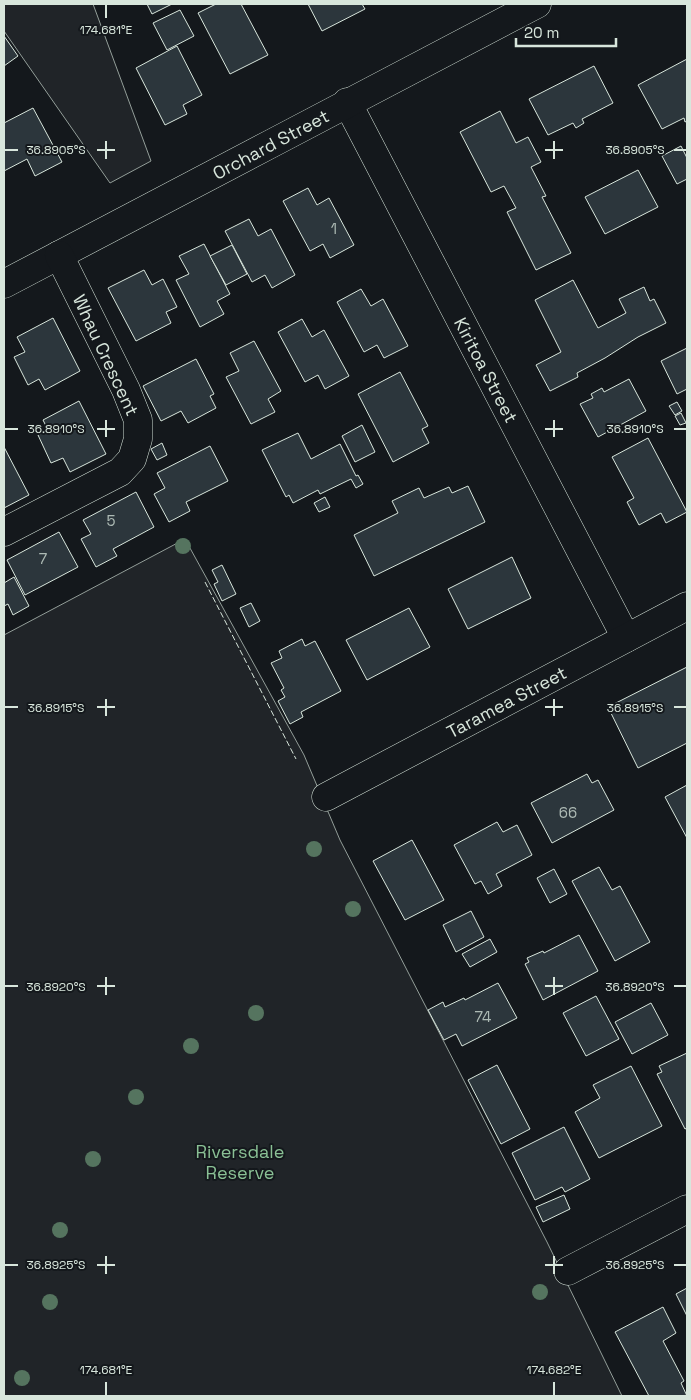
<svg xmlns="http://www.w3.org/2000/svg" width="691" height="1400" font-family="'Space Grotesk',sans-serif">
<rect width="100%" height="100%" fill="#14181c"/>
<g fill="#202428" stroke="#939e99">
<polygon points="4,4 93,4 151,161 110,183 4,31"/>
<polygon points="185,539 304,755 340,840 547,1242 622,1396 4,1396 4,635"/>
</g>
<g fill="#2c363c" stroke="#d8e6dc">
<polygon points="147,4 172,4 152,14"/>
<polygon points="216,4 241,4 268,55 230,74 198,13"/>
<polygon points="308,4 362,4 365,9 322,31"/>
<polygon points="180,10 194,36 167,50 153,23"/>
<polygon points="4,36 18,56 4,66"/>
<polygon points="177,46 202,95 183,105 187,114 165,125 136,68"/>
<polygon points="687,59 687,121 685,122 684,118 662,129 638,85"/>
<polygon points="594,66 613,103 582,119 584,123 576,128 573,123 548,135 529,99"/>
<polygon points="33,108 62,162 35,176 27,159 4,171 4,123"/>
<polygon points="500,111 516,143 528,137 541,162 531,167 546,196 542,197 571,253 536,270 507,212 516,208 504,186 491,192 460,132"/>
<polygon points="681,146 687,158 687,179 677,184 662,156"/>
<polygon points="638,170 658,207 605,234 585,197"/>
<polygon points="308,188 317,205 329,198 354,245 330,258 323,244 310,251 283,201"/>
<polygon points="249,219 258,236 271,229 295,275 272,288 265,275 252,282 225,231"/>
<polygon points="204,244 230,294 217,301 224,314 200,327 176,280 189,274 179,256"/>
<polygon points="232,245 247,274 226,285 210,256"/>
<polygon points="144,270 152,285 163,279 177,307 166,312 171,323 136,341 108,288"/>
<polygon points="573,280 598,328 626,313 619,299 644,287 650,301 654,299 666,323 638,337 605,358 577,373 578,377 550,391 536,365 561,352 535,300"/>
<polygon points="361,289 371,306 383,299 408,346 384,358 377,345 364,352 337,302"/>
<polygon points="53,318 80,371 45,390 39,379 28,385 14,357 25,352 17,337"/>
<polygon points="302,319 312,337 324,330 349,376 325,389 318,375 305,382 278,332"/>
<polygon points="254,341 281,391 268,399 275,412 251,424 226,377 239,371 230,353"/>
<polygon points="687,348 687,389 677,394 661,361"/>
<polygon points="196,359 214,394 210,396 216,408 188,423 181,411 161,421 143,386"/>
<polygon points="400,372 428,426 422,429 429,443 393,462 358,394"/>
<polygon points="629,379 646,411 598,437 580,404 593,398 591,394 602,388 604,392"/>
<polygon points="79,401 106,454 70,472 63,458 51,463 38,435 48,430 43,420"/>
<polygon points="677,402 682,411 675,415 669,406"/>
<polygon points="681,413 686,423 680,425 675,416"/>
<polygon points="362,425 375,452 355,462 342,436"/>
<polygon points="298,433 311,459 340,444 356,476 358,475 363,484 356,488 351,479 320,494 318,490 293,503 289,495 286,497 262,450"/>
<polygon points="648,438 687,512 666,523 661,513 639,525 627,502 634,498 612,457"/>
<polygon points="162,443 167,455 157,460 151,449"/>
<polygon points="210,446 228,481 186,502 190,511 169,522 154,494 165,488 157,473"/>
<polygon points="4,447 29,495 4,508"/>
<polygon points="468,486 485,522 374,576 354,535 398,513 392,501 419,488 424,498 449,487 452,493"/>
<polygon points="136,492 154,527 113,549 117,556 96,567 81,539 91,534 83,520"/>
<polygon points="325,497 330,507 319,512 314,503"/>
<polygon points="59,532 78,567 25,595 7,560"/>
<polygon points="512,557 531,598 468,629 448,589"/>
<polygon points="222,565 236,594 222,601 214,584 218,582 212,570"/>
<polygon points="14,577 29,606 13,615 8,604 4,606 4,583"/>
<polygon points="251,603 260,621 249,627 240,608"/>
<polygon points="409,608 430,647 367,680 346,640"/>
<polygon points="302,639 305,646 315,641 341,691 301,712 303,717 290,724 278,701 285,697 281,690 284,688 271,663 282,658 279,651"/>
<polygon points="687,667 687,743 638,768 608,707"/>
<polygon points="587,774 592,783 598,780 614,810 552,843 531,803"/>
<polygon points="687,785 687,838 665,797"/>
<polygon points="497,822 503,832 517,825 532,855 496,874 502,886 488,894 481,881 475,884 454,845"/>
<polygon points="412,840 444,900 405,920 373,861"/>
<polygon points="599,867 612,890 620,886 650,942 615,961 572,881"/>
<polygon points="554,869 567,894 550,903 537,878"/>
<polygon points="471,911 484,937 456,952 443,925"/>
<polygon points="579,935 598,971 543,1000 525,964 529,962 527,958 543,951 544,953"/>
<polygon points="490,939 497,952 470,967 462,954"/>
<polygon points="498,983 517,1018 462,1046 456,1034 444,1040 428,1010 443,1002 445,1007 464,998 465,1000"/>
<polygon points="596,996 619,1039 586,1056 563,1013"/>
<polygon points="651,1003 668,1035 632,1054 615,1022"/>
<polygon points="687,1053 687,1128 685,1129 657,1074 662,1072 659,1066"/>
<polygon points="497,1065 530,1129 501,1144 468,1080"/>
<polygon points="631,1066 662,1126 599,1158 575,1112 600,1098 593,1085"/>
<polygon points="564,1127 590,1179 565,1192 562,1187 535,1200 512,1153"/>
<polygon points="564,1195 570,1209 543,1222 536,1207"/>
<polygon points="687,1288 687,1316 676,1294"/>
<polygon points="663,1307 676,1333 663,1341 684,1381 681,1383 687,1396 649,1396 615,1332"/>
</g>
<g fill="none" stroke-linecap="round" stroke-linejoin="round">
<defs>
<g id="minor">
<path id="s1" d="M347,102L626,638"/>
<path id="s2" d="M4,284C182,192 359,96 537,4"/>
<polyline points="4,532 120,472 132,459 138,439 138,420 126,390 59,255"/>
<path id="s3" d="M326,797L687,606"/>
<polyline points="568,1271 687,1209"/>
</g>
</defs>
<use href="#minor" stroke="#d8e6dc" stroke-width="29"/>
<use href="#minor" stroke="#14181c" stroke-width="28"/>
<polyline stroke="#d8e6dc" stroke-width="1" stroke-dasharray="6 2.5" stroke-linecap="butt" points="205,582 296,759"/>
</g>
<g fill="#55745f">
<circle cx="183" cy="546" r="8"/>
<circle cx="314" cy="849" r="8"/>
<circle cx="353" cy="909" r="8"/>
<circle cx="256" cy="1013" r="8"/>
<circle cx="191" cy="1046" r="8"/>
<circle cx="136" cy="1097" r="8"/>
<circle cx="93" cy="1159" r="8"/>
<circle cx="60" cy="1230" r="8"/>
<circle cx="540" cy="1292" r="8"/>
<circle cx="50" cy="1302" r="8"/>
<circle cx="22" cy="1378" r="8"/>
</g>
<path fill="none" stroke="#d8e6dc" stroke-width="2" d="M106,5V18M106,141V159M554,141V159M5,150H18M97,150H115M545,150H563M674,150H686M106,420V437M554,420V437M5,429H18M97,429H115M545,429H563M674,429H686M106,699V716M554,699V716M5,707H18M97,707H115M545,707H563M674,707H686M106,977V995M554,977V995M5,986H18M97,986H115M545,986H563M674,986H686M106,1256V1274M554,1256V1274M5,1265H18M97,1265H115M545,1265H563M674,1265H686M106,1382V1395M554,1382V1395"/>
<g text-anchor="middle" dominant-baseline="central" stroke-width="4" stroke-linejoin="round" paint-order="stroke">
<g font-size="15" fill="#adbab4">
<text x="334" y="228">1</text>
<text x="111" y="520">5</text>
<text x="43" y="558">7</text>
<text x="568" y="812">66</text>
<text x="483" y="1016">74</text>
</g>
<g font-size="18" fill="#d8e6dc" stroke="#14181c">
<text stroke="none"><textPath href="#s2" startOffset="301">Orchard Street</textPath></text>
<text transform="translate(106 355) rotate(65)">Whau Crescent</text>
<text stroke="none"><textPath href="#s1" startOffset="302">Kiritoa Street</textPath></text>
<text stroke="none"><textPath href="#s3" startOffset="204">Taramea Street</textPath></text>
</g>
<g font-size="18" fill="#8ac095" stroke="#14181c">
<text x="240" y="1151">Riversdale<tspan x="240" dy="21">Reserve</tspan></text>
</g>
</g>
<g font-size="12" text-anchor="middle" fill="#d8e6dc" stroke="#14181c" stroke-width="4" stroke-linejoin="round" paint-order="stroke">
<text x="106" y="34">174.681°E</text>
<text x="56" y="154">36.8905°S</text>
<text x="635" y="154">36.8905°S</text>
<text x="56" y="433">36.8910°S</text>
<text x="635" y="433">36.8910°S</text>
<text x="56" y="712">36.8915°S</text>
<text x="635" y="712">36.8915°S</text>
<text x="56" y="991">36.8920°S</text>
<text x="635" y="991">36.8920°S</text>
<text x="56" y="1269">36.8925°S</text>
<text x="635" y="1269">36.8925°S</text>
<text x="106" y="1374">174.681°E</text>
<text x="554" y="1374">174.682°E</text>
</g>
<rect width="691" height="1400" fill="none" stroke="#d8e6dc" stroke-width="10"/>
<path d="M516 38v8h100v-8" fill="none" stroke="#d8e6dc" stroke-width="2.5"/>
<text x="524" y="38" font-size="15" fill="#d8e6dc" stroke="#14181c" stroke-width="4" paint-order="stroke">20 m</text>
</svg>
